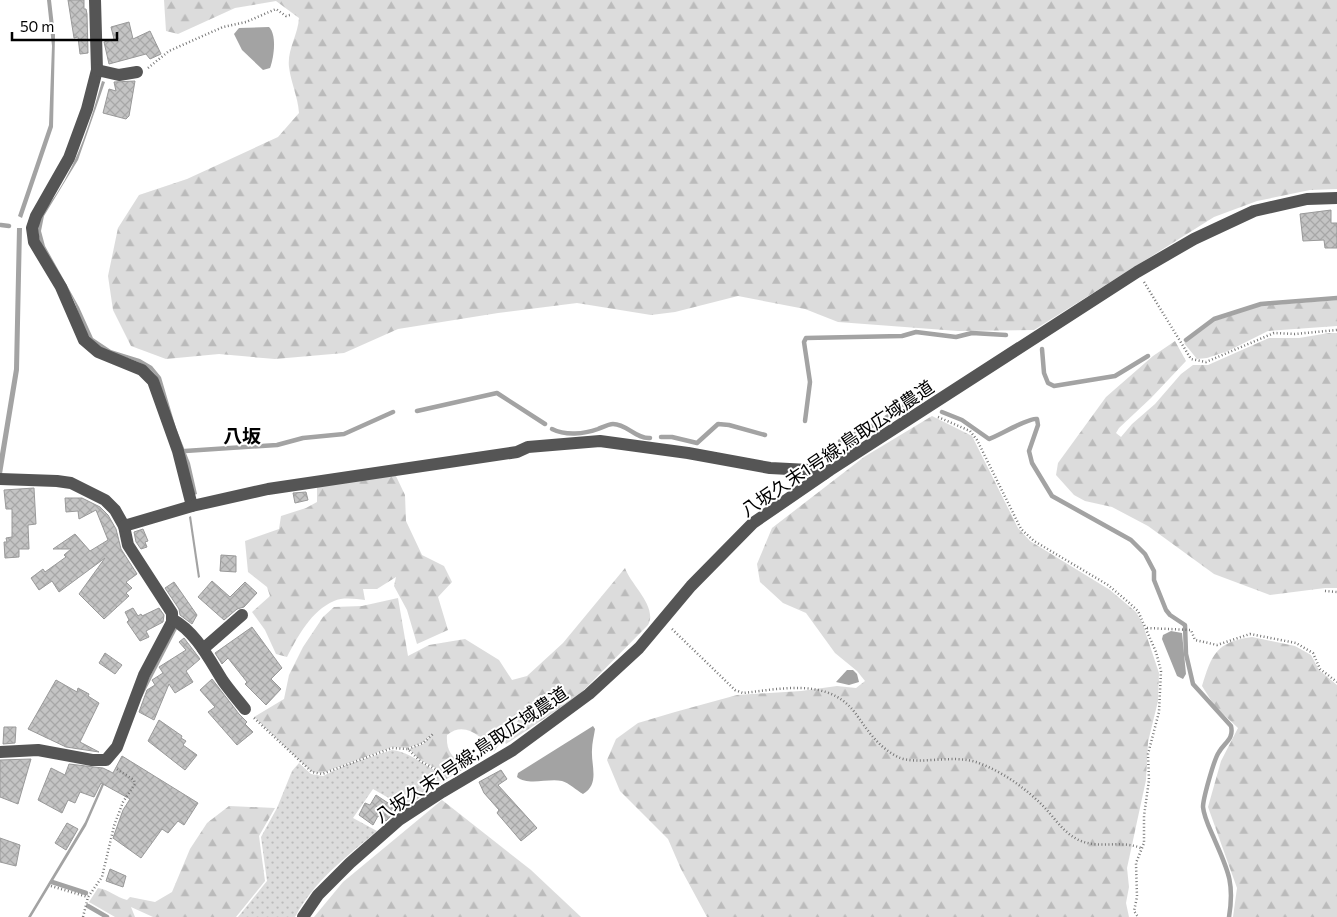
<svg xmlns="http://www.w3.org/2000/svg" width="1337" height="917" font-family="Commissioner,'Noto Sans JP',sans-serif">
<defs>
<pattern id="grass-dots" width="8" height="8" patternUnits="userSpaceOnUse" patternTransform="scale(1.25)"><rect width="8" height="8" fill="#dcdcdc"/><path d="M2 2h.1M6 6h.1" fill="none" stroke="#bbb" stroke-width="1.8" stroke-linecap="round"/></pattern>
<pattern id="forest-firs" width="22" height="20" patternUnits="userSpaceOnUse" patternTransform="scale(1.25)"><rect width="22" height="20" fill="#dcdcdc"/><path d="M5 1l3.5 6h-7zM16 11l3.5 6h-7z" fill="#bbb"/></pattern>
<pattern id="building-cross-hatch" width="8" height="8" patternUnits="userSpaceOnUse" patternTransform="scale(1.25)"><rect width="8" height="8" fill="#c4c4c4"/><path d="M0 0l8 8M0 8l8-8" fill="none" stroke="#a7a7a7"/></pattern>
</defs>
<rect width="100%" height="100%" fill="#fff"/>
<path fill="url(#grass-dots)" d="M392,750C410,752 420,763 436,771L441,782L406,808L373,789L353,818L377,831C346,857 314,881 295,917H238L267,881L261,837L277,808L292,771L299,763L311,774L323,776L346,765Z"/>
<g fill="url(#forest-firs)">
<path d="M164,0H1337V189L1310,190L1257,201L1214,217L1034,330L958,331L838,322L805,309L738,296L675,312L651,315L577,303L498,313L398,329L344,353L275,359L219,354L166,359L131,346L113,310L108,276L118,228L139,195L187,179L278,137L299,113C298,97 291,83 289,67C287,50 298,35 299,18L276,1L235,8L178,34L166,31Z"/>
<polygon points="1337,300 1337,326 1268,331 1228,351 1207,358 1197,359 1184,343 1214,321 1260,306"/>
<polygon points="1329,333 1337,333 1337,588 1325,588 1270,595 1214,574 1148,526 1112,507 1085,501 1074,495 1056,475 1058,463 1106,397 1153,356 1175,341 1186,361 1151,398 1119,428 1116,433 1121,437 1132,424 1155,404 1181,374 1193,365 1208,365 1269,338 1299,338"/>
<polygon points="932,416 972,436 1018,528 1030,541 1110,590 1136,612 1142,622 1159,673 1158,701 1148,742 1146,780 1127,868 1129,887 1126,903 1129,917 707,917 681,869 668,839 620,791 607,760 616,739 638,723 675,712 737,695 801,691 837,686 856,688 865,681 857,671 835,653 806,613 783,603 760,582 757,564 772,528 864,457"/>
<path d="M395,474L405,495L406,521L422,555L444,566L452,582L438,597L448,630L417,644L407,610L394,586L396,577L377,589H363L365,600C356,599 343,597 334,601C311,611 298,636 287,657L276,654L265,630L252,612L270,596L267,587L248,572L245,541L279,529L281,516L306,508L317,502V486Z"/>
<path d="M625,568C631,585 658,607 648,625L578,696L506,744L504,740L525,711L521,712L494,752C482,737 465,720 447,735C446,750 451,756 462,764V770L443,781L438,769L420,760L409,749L423,744L433,733L422,743L407,748L392,747L322,773L312,772L254,717L284,699L289,675L303,647L323,617L334,607L362,606L398,598L408,656L429,645L465,639L499,660L512,680L527,676L563,643Z"/>
<path d="M1252,637L1295,646L1311,655L1319,670L1337,685V917H1233L1237,888L1208,807L1221,761L1238,728L1214,705L1202,686C1212,654 1216,642 1252,637Z"/>
<polygon points="442,800 531,870 581,917 314,917 343,882"/>
<path d="M229,806L275,808L259,836L265,881L236,917H153L131,907L135,917H115L89,902L98,888C110,890 116,897 127,900L130,897L155,902L172,892L190,849L207,823Z"/>
</g>
<g fill="#a3a3a3">
<polygon points="47,0 51,0 55,35 53,127 22,218 18,216 49,125 52,46"/>
<path d="M269,27C277,35 274,57 270,68L263,70L242,50L234,34L239,28Z"/>
<path d="M102,81L105,82L78,160L44,216L41,231L45,246L79,307L93,338L111,350L140,359L152,366L161,377L176,428L190,463L197,494L194,495L158,378C140,353 109,360 91,339C81,328 79,310 72,297C62,280 39,251 38,230C38,216 50,204 57,193C79,159 91,120 102,81Z"/>
<polygon points="17,228 22,228 19,370 2,474 0,473 0,454 14,369"/>
<polygon points="191,516 200,577 198,578 189,517"/>
<polygon points="175,628 177,629 142,697 139,697"/>
<polygon points="1171,631 1182,633 1186,674 1183,679 1177,676 1162,639 1163,635"/>
<polygon points="847,670 853,670 857,674 859,682 849,685 836,682"/>
<path d="M593,726L595,729C594,736 592,743 592,750C591,766 600,784 583,794C576,790 569,783 562,781C548,778 528,786 517,777L518,773Z"/>
<polygon points="108,770 110,771 86,826 31,917 28,917 85,822"/>
</g>
<g fill="none" stroke-linecap="round" stroke-linejoin="round">
<g stroke="#a3a3a3" stroke-width="4.5">
<polyline points="1,225 9,226"/>
<polyline points="1186,340 1214,319 1261,304 1337,298"/>
<polyline points="1042,349 1044,373 1048,383 1054,386 1115,376 1148,356"/>
<polyline points="417,411 497,393 545,424"/>
<path d="M942,412L962,420L989,439C998,436 1030,417 1037,419L1038,425L1029,451L1032,463L1052,496L1131,540L1145,554L1154,571V580L1166,610L1170,615L1185,625L1186,654L1193,684L1231,726C1234,739 1225,742 1219,752C1214,759 1203,799 1203,807C1204,817 1209,827 1213,836C1227,869 1235,881 1229,917"/>
<polyline points="805,421 810,382 804,342 806,338 902,336 916,332 956,337 972,333 1006,335"/>
<path d="M552,429C566,436 584,434 598,429C603,427 609,424 613,424C627,424 636,439 650,438"/>
<polyline points="661,437 672,437 697,443 718,424 729,425 765,435"/>
<polyline points="840,441 878,423 925,391"/>
<polyline points="185,451 277,445 303,438 344,434 393,412"/>
<polyline points="52,882 86,893"/>
<polyline points="88,906 107,917"/>
</g>
</g>
<g fill="url(#building-cross-hatch)" stroke="#999">
<polygon points="68,0 84,0 84,9 86,9 87,14 88,53 80,54 78,37 74,38"/>
<polygon points="129,22 133,39 150,31 161,54 150,59 146,54 109,64 104,42 114,39 111,27"/>
<polygon points="135,81 129,116 126,119 103,113 109,89 116,91 114,82"/>
<polygon points="1331,210 1331,223 1337,223 1337,248 1325,248 1324,240 1303,241 1300,214"/>
<polygon points="34,488 36,524 28,525 29,549 19,549 19,557 5,558 4,542 7,542 6,538 12,537 12,509 6,509 4,490"/>
<polygon points="306,492 308,500 295,503 293,493"/>
<polygon points="65,498 82,498 100,507 108,515 116,529 121,549 137,574 126,582 132,588 126,593 129,596 104,619 79,594 105,558 59,592 52,581 39,590 31,578 43,569 45,572 66,557 64,555 71,549 53,549 75,534 90,551 108,540 96,510 79,519 78,511 66,512"/>
<polygon points="143,529 148,541 145,542 147,547 141,549 136,542 134,532"/>
<polygon points="221,555 236,556 236,572 220,571"/>
<polygon points="212,581 230,597 245,582 257,593 244,607 237,609 224,620 198,597"/>
<polygon points="174,582 197,615 192,624 180,615 179,609 165,588"/>
<polygon points="133,608 138,616 141,614 142,616 159,608 164,615 163,622 146,631 149,637 140,641 127,622 129,620 125,612"/>
<polygon points="252,627 282,668 271,679 281,689 266,705 245,684 247,682 228,658 222,664 215,653"/>
<polygon points="184,638 200,659 186,671 193,682 175,693 169,684 154,720 139,712 147,690 155,685 152,680 163,673 159,667 186,650 179,642"/>
<polygon points="105,653 122,665 115,674 99,663"/>
<polygon points="212,679 239,714 247,722 245,724 253,732 237,745 208,712 215,707 200,690"/>
<polygon points="56,680 77,692 78,688 89,694 88,696 99,703 80,742 99,752 66,747 28,729"/>
<polygon points="159,720 182,736 181,738 186,741 183,745 197,755 185,770 148,741"/>
<polygon points="4,727 16,727 15,743 3,744"/>
<polygon points="122,756 198,803 184,825 178,821 168,833 162,829 141,858 113,838 123,810 130,799 101,783 94,797 80,792 75,803 68,800 62,813 38,800 51,768 65,775 69,764 103,768 113,773"/>
<polygon points="31,759 18,804 0,797 0,760"/>
<polygon points="501,770 507,779 498,785 537,828 521,841 497,813 499,810 484,793 479,782"/>
<polygon points="376,795 397,809 386,821 378,816 373,825 359,815 365,803 370,805"/>
<polygon points="67,823 78,829 66,850 55,843"/>
<polygon points="0,838 20,845 16,866 0,862"/>
<polygon points="110,869 126,876 123,887 106,881"/>
</g>
<g fill="none" stroke-linecap="round" stroke-linejoin="round">
<g stroke="#777" stroke-width="2.5" stroke-dasharray="1 2.5" stroke-linecap="butt">
<polyline points="148,68 169,51 223,27 246,22 276,9 286,16 290,15"/>
<polyline points="1144,282 1191,359 1206,362 1274,333 1295,334 1337,330"/>
<polyline points="938,417 970,431 977,440 1021,529 1034,541 1108,585 1127,601 1138,611 1156,652 1161,671 1159,712 1148,754 1149,780 1144,816 1144,843 1136,863 1137,897 1134,911 1138,917"/>
<polyline points="1325,591 1337,592"/>
<polyline points="1147,628 1191,630 1195,640 1217,645 1250,634 1296,643 1313,653 1320,669 1337,682"/>
<path d="M672,629L735,690L743,693C782,689 829,677 856,714C868,731 878,747 898,757C917,766 950,754 976,762C1002,771 1027,789 1046,809C1054,818 1064,832 1075,838C1097,851 1118,839 1141,848"/>
<polyline points="254,718 312,772 322,774 392,748 408,749 420,761 437,770 441,779"/>
<polyline points="408,749 423,743 433,734"/>
<polyline points="51,886 88,897"/>
<polyline points="83,917 88,897 102,877 114,826 123,802 135,784 134,780 115,768"/>
</g>
<g stroke="#555" stroke-width="12">
<polyline points="95,0 97,70 87,109 69,158 36,216 32,228 34,242 61,287 84,340 98,352 142,370 153,381 178,451 192,506"/>
<polyline points="97,70 119,75 137,72"/>
<polyline points="0,479 57,481 71,483 105,500 115,510 124,526 128,545 172,613 172,622 144,675 117,747 106,760 92,760 38,750 0,752"/>
<polyline points="124,526 192,506 268,489 517,452 528,447 600,441 688,453 770,468 809,470 824,474"/>
<path d="M172,619C196,632 209,659 223,681C230,691 238,700 245,709"/>
<polyline points="203,649 242,615"/>
<polyline points="303,917 318,895 350,863 399,820 442,792 513,750 589,694 639,648 691,586 753,523 830,470 1137,272 1194,239 1254,211 1307,199 1337,198"/>
</g>
</g>
<g text-anchor="middle" dominant-baseline="central" stroke-width="4" stroke-linejoin="round" paint-order="stroke">
<g font-size="18" fill="#000" stroke="#fff">
<text transform="translate(837 448) rotate(-34)">八坂久末1号線;鳥取広域農道</text>
<text transform="translate(471 754) rotate(-34)">八坂久末1号線;鳥取広域農道</text>
</g>
<g font-size="19" font-weight="bold" fill="#000" stroke="#fff">
<text x="242" y="435">八坂</text>
</g>
</g>
<path d="M12 32v8h105v-8" fill="none" stroke="#000000" stroke-width="2.5"/>
<text x="20" y="32" font-size="15" fill="#000000" stroke="#ffffff" stroke-width="4" paint-order="stroke">50 m</text>
</svg>
